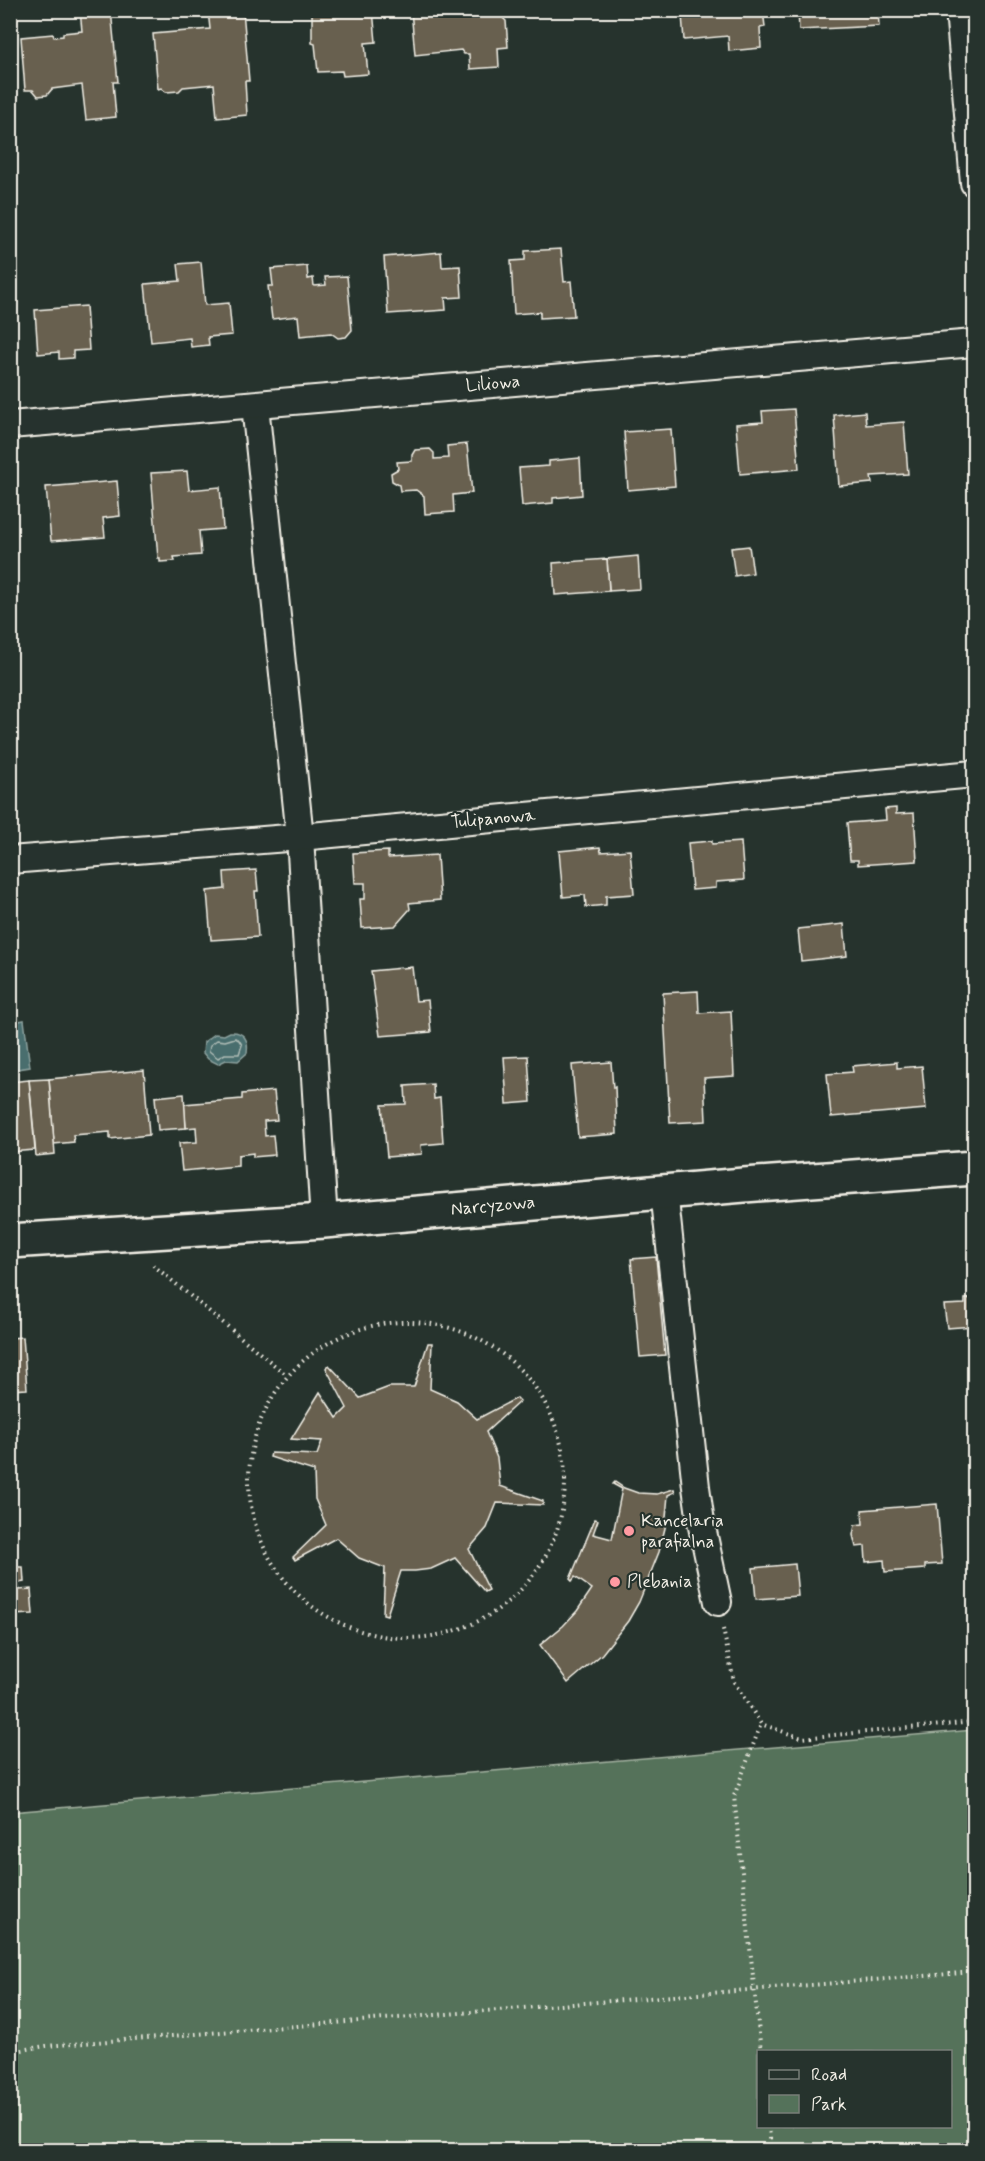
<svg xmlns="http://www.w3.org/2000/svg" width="985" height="2161" font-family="Mynerve,sans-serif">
<rect width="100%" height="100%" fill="#26332d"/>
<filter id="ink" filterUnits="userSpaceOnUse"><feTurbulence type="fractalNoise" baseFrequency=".0167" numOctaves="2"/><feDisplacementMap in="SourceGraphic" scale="12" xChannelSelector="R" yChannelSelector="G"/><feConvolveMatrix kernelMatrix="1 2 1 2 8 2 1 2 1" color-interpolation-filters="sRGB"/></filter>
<g filter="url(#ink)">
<path fill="#54725a" stroke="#a4b2a1" stroke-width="1.5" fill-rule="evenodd" d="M974,1730V2150H11V1812ZM758,2052H950V2126H758Z"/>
<g fill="#496e6e" stroke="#8da29f" stroke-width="1.5">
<polygon points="18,1016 19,1021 24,1020 30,1067 11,1070 11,1021 13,1021 12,1017"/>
<path d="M230,1032C244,1031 249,1040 247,1053L238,1061L226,1060L218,1064L208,1059L203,1053L204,1042L215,1034L224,1035Z"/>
</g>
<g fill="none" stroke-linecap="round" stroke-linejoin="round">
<polygon stroke="#b0bdb7" stroke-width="1.5" points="235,1038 239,1040 242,1045 239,1054 225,1054 218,1058 209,1051 210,1045 217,1040 225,1041"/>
</g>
<g fill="#67604f" stroke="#f4f1e8" stroke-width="1.5">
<polygon points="80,10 111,10 118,82 113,82 116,117 86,120 82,85 52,89 47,95 38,96 33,90 25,90 21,37 53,34 54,37 63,36 63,33 82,31"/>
<polygon points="208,10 243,10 249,81 245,81 247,115 217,118 214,84 183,87 179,91 166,92 161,88 158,89 153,34 210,29"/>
<polygon points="312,10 373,10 376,42 365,43 368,74 343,76 342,71 318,72 315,44 312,43"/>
<polygon points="411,10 500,10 500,15 506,21 508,47 498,48 499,67 470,69 469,54 464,54 461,50 415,55"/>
<polygon points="677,10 763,10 765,27 760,28 761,48 729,51 728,36 684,40 682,15"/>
<polygon points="798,10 878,10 879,26 799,30"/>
<polygon points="561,249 564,282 571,281 574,316 540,318 540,312 514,314 511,261 525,260 525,251"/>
<polygon points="441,252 442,267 460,266 462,297 445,298 446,310 388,314 384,257"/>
<polygon points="201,262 205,305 229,303 232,335 208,337 209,345 191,347 190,338 151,342 145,284 180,281 178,264"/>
<polygon points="307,266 308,279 313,278 314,286 326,285 325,277 347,276 352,330 346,337 338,338 331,333 300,336 298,316 272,319 268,286 273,286 271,269"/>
<polygon points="86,306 89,350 73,351 73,358 59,359 59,352 38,354 35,310"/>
<polygon points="794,409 799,469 740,474 736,424 763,422 762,411"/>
<polygon points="865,412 866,425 904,422 908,474 871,476 872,483 839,486 834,415"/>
<polygon points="671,429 675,486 628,490 624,432"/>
<polygon points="467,444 472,493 453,495 454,512 425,514 424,496 416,490 400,491 399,485 392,481 391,473 398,469 397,462 412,461 412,455 415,450 430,449 434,453 434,459 448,458 447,446"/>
<polygon points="580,458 582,495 553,498 553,503 522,506 519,468 549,466 549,461"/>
<polygon points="187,471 189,490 220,487 223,529 199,531 201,555 174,557 175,561 160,562 160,558 158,558 151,473"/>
<polygon points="117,481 120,516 103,518 105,537 51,541 46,487"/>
<polygon points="749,546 753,573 735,576 731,548"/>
<polygon points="638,556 640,589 609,591 607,559"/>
<polygon points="607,559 609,591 555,595 553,563"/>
<polygon points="896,808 896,814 914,813 917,861 858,865 858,860 850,860 847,823 886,820 885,809"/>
<polygon points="712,841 712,844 741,842 744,880 716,882 716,888 692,890 688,843"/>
<polygon points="600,847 601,852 630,850 634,894 606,896 606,905 586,907 585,895 563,897 559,851"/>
<polygon points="388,851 388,858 437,855 440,900 409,903 410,909 395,926 362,928 360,899 365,899 365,883 355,883 353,853"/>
<polygon points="256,870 258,891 255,891 258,937 211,940 207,891 225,889 224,872"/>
<polygon points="844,924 847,956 801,961 798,929"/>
<polygon points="412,967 416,1001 428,1000 431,1032 380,1036 371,971"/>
<polygon points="698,991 699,1013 731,1011 734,1076 704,1078 706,1121 670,1123 663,993"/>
<polygon points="528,1056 531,1102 507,1104 504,1057"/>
<polygon points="611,1062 613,1088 615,1087 617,1134 578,1137 572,1065"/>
<polygon points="897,1062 897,1068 922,1066 926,1109 831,1117 827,1074 853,1072 852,1066"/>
<polygon points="144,1070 149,1135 110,1139 110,1132 73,1135 74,1142 54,1144 49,1079"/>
<polygon points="49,1079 55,1154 36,1156 29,1080"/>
<polygon points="29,1080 35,1150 10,1152 10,1082"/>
<polygon points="433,1084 434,1099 440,1098 443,1143 421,1145 422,1154 387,1157 382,1105 406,1104 405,1086"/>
<polygon points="274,1091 277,1120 264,1121 265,1136 273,1135 275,1155 253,1157 253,1153 238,1155 238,1166 182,1171 179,1143 197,1142 196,1127 186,1128 184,1104 242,1099 242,1094"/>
<polygon points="184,1094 186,1128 158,1130 155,1097"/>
<polygon points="656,1257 665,1355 640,1357 631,1259"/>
<polygon points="974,1298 974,1326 947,1328 944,1305 965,1304 965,1299"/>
<polygon points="23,1337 27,1389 10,1390 10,1338"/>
<polygon points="428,1343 432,1343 430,1389 457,1401 477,1419 517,1398 520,1401 486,1432 497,1458 500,1486 543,1501 543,1505 497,1503 487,1528 469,1549 489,1590 485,1592 455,1558 431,1569 415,1571 401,1571 387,1615 383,1614 385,1568 359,1558 336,1538 295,1560 293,1557 326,1525 315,1499 314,1471 270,1457 271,1453 317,1455 322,1441 291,1439 320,1392 337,1418 347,1408 326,1368 329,1365 360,1398 389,1387 414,1387"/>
<polygon points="615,1482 624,1488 638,1493 657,1494 674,1489 675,1492 668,1495 665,1528 659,1552 639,1602 628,1621 602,1654 568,1683 540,1645 563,1626 577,1611 592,1589 575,1577 572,1581 570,1579 595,1519 598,1520 593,1534 612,1539 622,1489 613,1484"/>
<polygon points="937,1504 942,1564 925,1565 925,1569 885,1572 884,1560 866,1562 865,1546 856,1547 853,1535 855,1525 863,1524 862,1510"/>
<polygon points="10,1524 14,1524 17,1567 23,1567 24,1582 18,1583 19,1590 31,1589 33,1614 10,1615"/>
<polygon points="795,1564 798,1596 756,1599 753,1568"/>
</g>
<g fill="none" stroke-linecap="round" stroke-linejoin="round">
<defs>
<g id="street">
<polyline points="959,10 974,183"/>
<polyline points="255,405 300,837 324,1221"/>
<polyline points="10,425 974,343"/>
<polyline points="10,860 300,837 974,774"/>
<polyline points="664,1191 696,1487 701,1522 718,1602"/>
</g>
<polyline id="secondary" points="10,1241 324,1221 744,1185 974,1168"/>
</defs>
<use href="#street" stroke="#f4f1e8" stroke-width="30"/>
<use href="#secondary" stroke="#f4f1e8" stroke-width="38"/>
<g stroke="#f4f1e8" stroke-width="4" stroke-dasharray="1.5 4.5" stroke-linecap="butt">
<polyline points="153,1265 284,1373"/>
<circle cx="407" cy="1480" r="158"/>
<polyline points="723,1629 734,1682 761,1724 802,1738 974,1722"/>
<polyline points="10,2052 46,2046 974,1972"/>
<polyline points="761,2052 734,1796 761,1724"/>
<polyline points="769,2126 771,2150"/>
</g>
<use href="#street" stroke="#26332d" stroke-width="26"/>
<use href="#secondary" stroke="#26332d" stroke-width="33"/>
</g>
</g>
<g fill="#ff9aa2" stroke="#26332d" stroke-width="2">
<circle cx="629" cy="1531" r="6"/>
<circle cx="615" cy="1582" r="6"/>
</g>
<g text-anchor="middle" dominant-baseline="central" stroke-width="4.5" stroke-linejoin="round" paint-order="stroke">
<g font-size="18" fill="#f4f1e8" stroke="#26332d">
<text transform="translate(493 384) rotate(-5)">Liliowa</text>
<text transform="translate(493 819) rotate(-5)">Tulipanowa</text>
<text transform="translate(493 1206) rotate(-5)">Narcyzowa</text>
</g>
<g font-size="18" fill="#f4f1e8" stroke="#26332d" text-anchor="start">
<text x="641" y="1521">Kancelaria<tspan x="641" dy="21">parafialna</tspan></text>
<text x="627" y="1582">Plebania</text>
</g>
</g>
<rect width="985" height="2161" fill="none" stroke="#26332d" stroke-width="36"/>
<rect x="18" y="18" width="949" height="2125" fill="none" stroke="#f4f1e8" stroke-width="2" filter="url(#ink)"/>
<rect x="757" y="2050" width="195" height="78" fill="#26332d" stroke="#787f78" stroke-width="1.5"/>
<rect x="769" y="2070" width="30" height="9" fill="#26332d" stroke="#787f78" stroke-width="1.5"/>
<text x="811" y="2080" font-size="18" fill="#f4f1e8">Road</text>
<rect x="769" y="2095" width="30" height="18" fill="#54725a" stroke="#787f78" stroke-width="1.5"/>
<text x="811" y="2110" font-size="18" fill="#f4f1e8">Park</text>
</svg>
